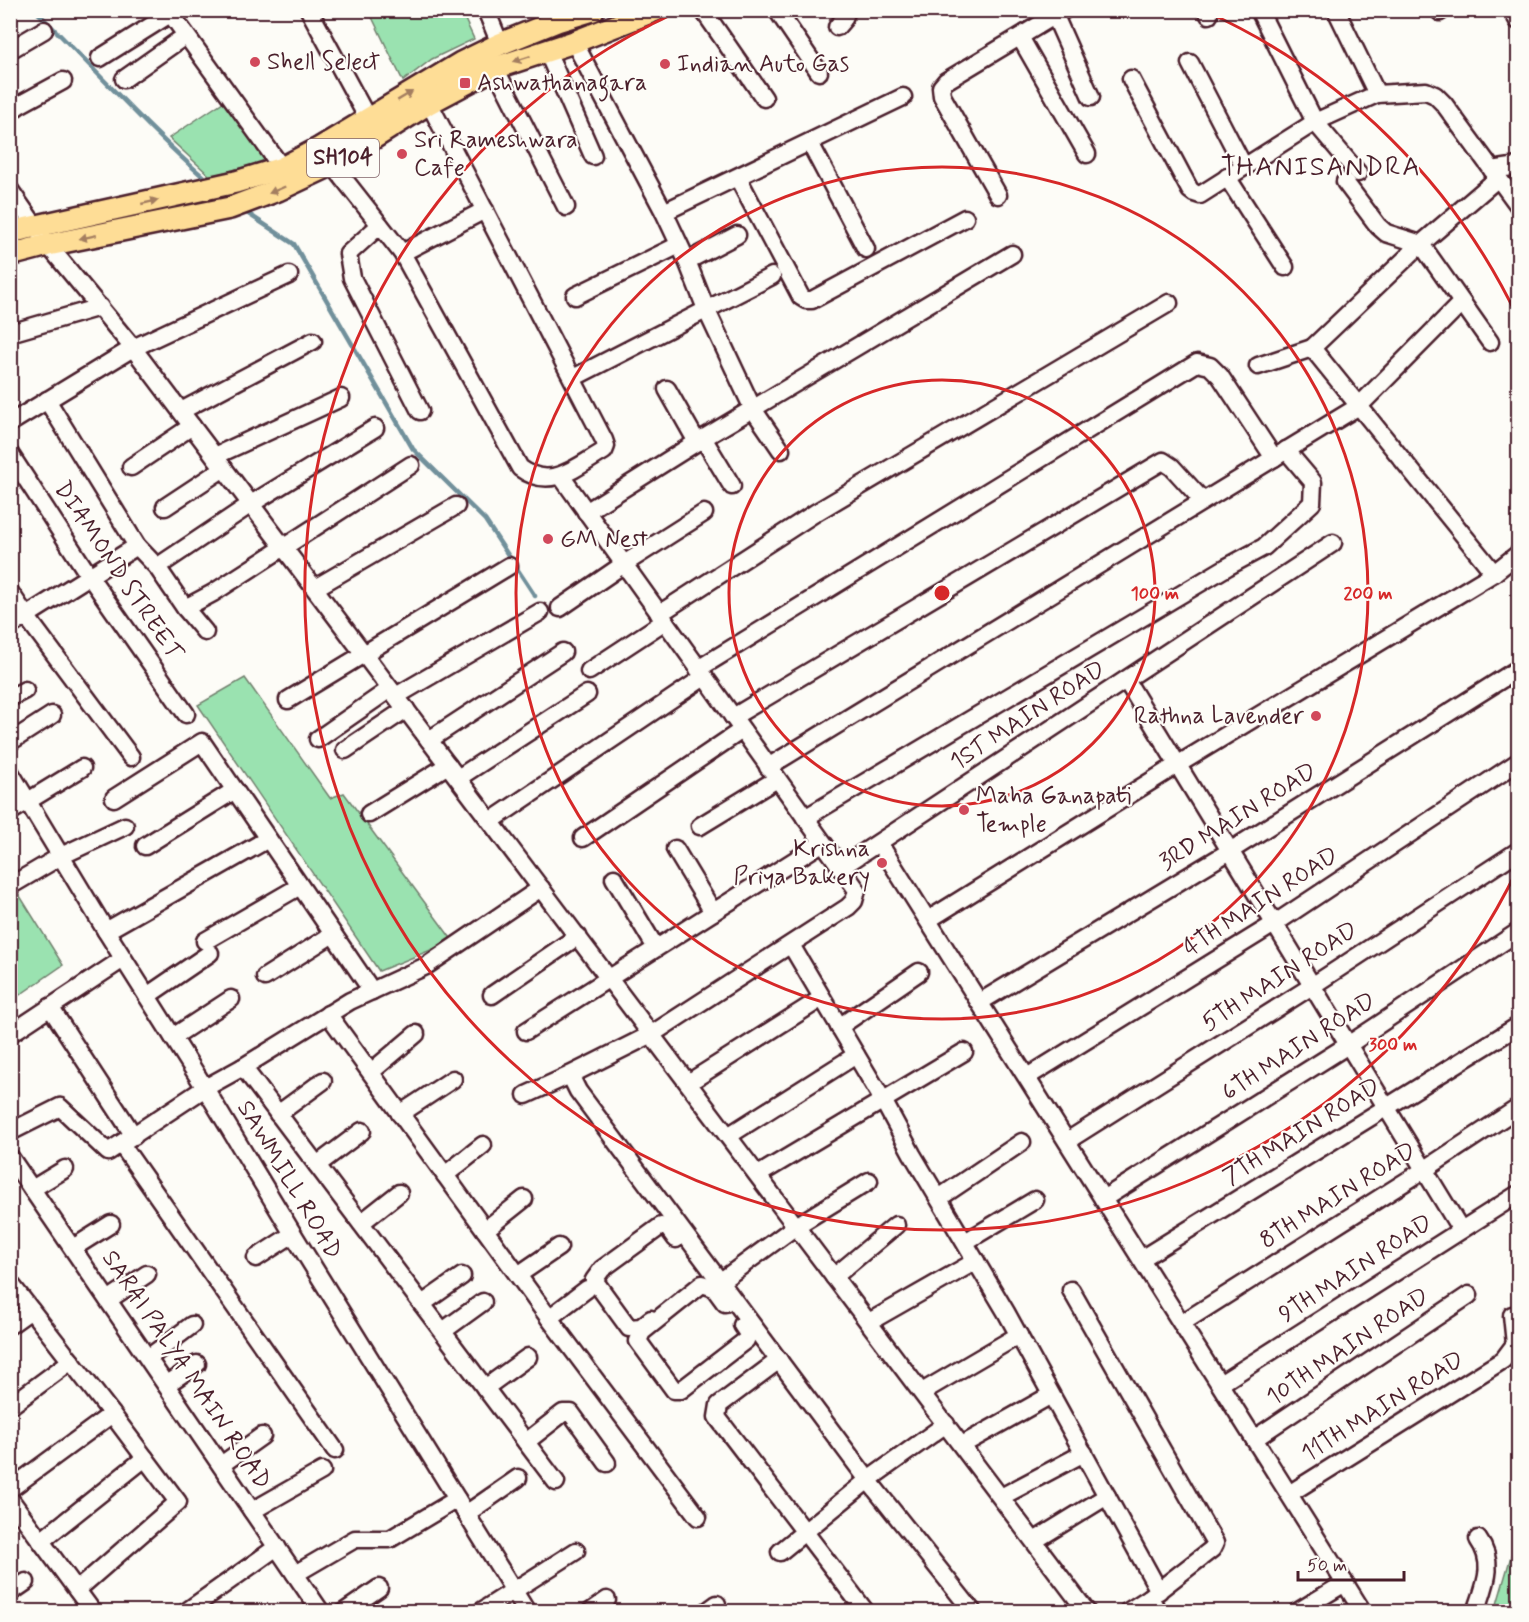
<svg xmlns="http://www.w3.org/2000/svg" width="1529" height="1622" font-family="Mynerve,sans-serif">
<rect width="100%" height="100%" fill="#fdfcf7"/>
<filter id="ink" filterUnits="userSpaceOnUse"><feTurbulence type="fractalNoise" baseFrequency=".0167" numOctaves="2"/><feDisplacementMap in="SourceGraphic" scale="12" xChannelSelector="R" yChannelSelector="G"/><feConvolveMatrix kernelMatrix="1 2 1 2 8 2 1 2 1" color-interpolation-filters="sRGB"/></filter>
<g filter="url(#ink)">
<g fill="#9ae2b0" stroke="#72806e" stroke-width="1.5">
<polygon points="369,11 461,11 474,39 432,59 403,81"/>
<polygon points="223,102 268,161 210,176 169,138"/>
<polygon points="245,678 330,798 344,793 453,941 379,971 198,705"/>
<polygon points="10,880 63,965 11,1001 10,1001"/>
<polygon points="1518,1532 1518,1611 1495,1611"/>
</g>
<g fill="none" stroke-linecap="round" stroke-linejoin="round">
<g stroke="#71909b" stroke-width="4.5">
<path d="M35,10C93,67 147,128 208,181"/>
<polyline points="244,211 294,244 413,449 485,520 535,596"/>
</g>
<defs>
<g id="minor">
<polyline points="168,10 282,168"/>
<polyline points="309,10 368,119"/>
<polyline points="486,10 500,44"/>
<polyline points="703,10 764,98"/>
<polyline points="777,10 819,72"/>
<polyline points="1207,10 1209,15"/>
<polyline points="1259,10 1315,122 1358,173"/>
<polyline points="1336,10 1377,94 1426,91 1435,95 1444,104 1518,205"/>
<polyline points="1512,10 1518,21"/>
<polyline points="1440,12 1441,10"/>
<polyline points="1055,16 1091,97"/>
<polyline points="837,27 843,20 846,13 845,10"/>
<polyline points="1020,37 1087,154"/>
<polyline points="574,42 664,212 687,261 706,309 753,409 781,450"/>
<polyline points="10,50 44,30"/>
<polyline points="547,51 593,156"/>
<polyline points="100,58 170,14"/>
<polyline points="1190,63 1244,167"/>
<polyline points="495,68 566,207"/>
<polyline points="124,79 185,36"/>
<polyline points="1131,79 1190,190 1194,193 1200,195 1315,122 1377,94"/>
<polyline points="10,112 19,105 63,81"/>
<polyline points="810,143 866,249"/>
<path d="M325,155L402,253L520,468C551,491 576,467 604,451L606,446L604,440L429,103"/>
<polyline points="1492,170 1518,166"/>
<polyline points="1227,177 1285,267"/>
<polyline points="738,178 801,297 806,300 812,300 965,218"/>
<polyline points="1345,182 1378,226 1386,233 1421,244 1312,348 1494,573"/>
<polyline points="10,190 48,245 133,348 1087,1612"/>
<polyline points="998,195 942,96 941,87 946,81 1064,10"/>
<polyline points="664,212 903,97"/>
<polyline points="380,225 348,254 352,278 420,411"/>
<polyline points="402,253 485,210"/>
<polyline points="687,261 737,235"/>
<polyline points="575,296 679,245"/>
<polyline points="10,333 100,307"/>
<polyline points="1490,342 1421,244 1498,178"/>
<polyline points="1258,366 1312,348"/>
<polyline points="573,378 772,276"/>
<polyline points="667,389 697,442"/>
<polyline points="47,400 137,546 157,567 185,608 213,593 411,465"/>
<polyline points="181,411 313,341"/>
<polyline points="10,423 133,348 289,275"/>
<polyline points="703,438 732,486"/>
<polyline points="10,454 90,577 186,714"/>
<polyline points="215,456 341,398"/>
<polyline points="131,467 192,426"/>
<polyline points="561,476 857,890 854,901 848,907 652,1034 570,1075 578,1091 868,1480 973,1612"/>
<polyline points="165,507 224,468"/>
<polyline points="586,512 697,442 1012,254"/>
<polyline points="157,567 251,504 375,428"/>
<polyline points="315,588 456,506"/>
<polyline points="10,592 26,616 131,757"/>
<polyline points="185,608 205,632"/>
<polyline points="560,608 624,564 704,513"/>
<polyline points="659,614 815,513 1169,303"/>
<polyline points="10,626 137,546"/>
<polyline points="698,669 1197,363 1210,366 1220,376 1274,458"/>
<polyline points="589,671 665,621"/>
<polyline points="1126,680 1461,1230"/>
<polyline points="396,696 540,612"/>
<polyline points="10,698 25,690"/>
<polyline points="288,700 509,566"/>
<polyline points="733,717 1163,461 1172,467 1203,501"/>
<polyline points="318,739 390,689"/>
<polyline points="429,740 563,652"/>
<polyline points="10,742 52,715"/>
<polyline points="345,750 406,709"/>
<polyline points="768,767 1359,406 1461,303"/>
<polyline points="10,772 106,931 205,1088 293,1234 527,1612"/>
<polyline points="458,778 587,694"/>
<polyline points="114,798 202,742 372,991"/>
<polyline points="10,812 82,768"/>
<polyline points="369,814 448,765"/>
<polyline points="805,818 1227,567 1264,547 1312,503 1313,482 1286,450"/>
<polyline points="491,821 704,677"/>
<polyline points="700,826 777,779"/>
<polyline points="583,838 742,730"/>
<polyline points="879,843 1363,1612"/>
<polyline points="145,846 235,790"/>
<polyline points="675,849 713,912"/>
<polyline points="840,868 1333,543"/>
<polyline points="614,878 656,948"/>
<polyline points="10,886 61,856 125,826"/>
<polyline points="928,920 1177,765 1494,573 1518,554"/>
<polyline points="106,931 268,839"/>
<polyline points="205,941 300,886"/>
<polyline points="791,945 884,1102 912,1154 1006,1312 1159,1591"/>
<polyline points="265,977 333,934"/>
<polyline points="492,995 578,936"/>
<polyline points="147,996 210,953"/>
<polyline points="980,1002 1230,851 1518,669"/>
<polyline points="50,1007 134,1136"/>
<polyline points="328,1014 549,1318 698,1517"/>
<polyline points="839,1027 919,972"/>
<polyline points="526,1031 822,843"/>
<polyline points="10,1034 123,959"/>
<polyline points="173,1037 231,999"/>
<polyline points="243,1067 556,1482"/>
<polyline points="371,1072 416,1034"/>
<polyline points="1027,1077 1274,924 1518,762"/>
<polyline points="688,1083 822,998"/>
<polyline points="526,1095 570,1075"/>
<polyline points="278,1114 323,1081"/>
<polyline points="400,1114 453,1079"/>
<polyline points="10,1132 60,1107 108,1152 205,1088 243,1067 350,1001 426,966 541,888"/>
<polyline points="728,1136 856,1055"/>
<polyline points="1067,1141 1312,986 1518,851"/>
<polyline points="121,1144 335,1450"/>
<polyline points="10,1157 321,1612"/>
<polyline points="317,1165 362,1131"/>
<polyline points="445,1175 483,1145"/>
<polyline points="758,1175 964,1052"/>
<polyline points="32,1189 65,1169"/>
<polyline points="939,1198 1022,1142"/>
<polyline points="1103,1199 1348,1045 1518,932"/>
<polyline points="361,1223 399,1193"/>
<polyline points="485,1230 524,1199"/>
<polyline points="965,1242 1035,1200"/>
<polyline points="73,1248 111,1224"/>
<polyline points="256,1258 293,1234"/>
<polyline points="1141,1259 1518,1026"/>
<polyline points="518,1275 559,1247"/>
<polyline points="834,1277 896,1225"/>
<polyline points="721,1281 796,1226 869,1181"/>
<polyline points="10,1283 112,1414 10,1489"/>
<polyline points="1071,1290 1215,1543 1212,1549 1149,1598 1127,1612"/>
<polyline points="108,1300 147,1274"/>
<polyline points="725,1303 714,1288 702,1284 642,1332 638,1341 674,1390 681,1390 746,1340 748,1334 742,1325 748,1321"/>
<polyline points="422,1304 462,1276"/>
<polyline points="549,1318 587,1289"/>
<polyline points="651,1319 641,1327 629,1328 594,1280 602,1269 661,1226 668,1228 676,1239"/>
<polyline points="869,1322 976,1261"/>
<polyline points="1182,1323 1424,1170 1518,1108"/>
<polyline points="10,1325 31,1310"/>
<polyline points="443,1331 483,1302"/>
<polyline points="148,1358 192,1325"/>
<polyline points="779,1360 719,1405 717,1417 866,1612"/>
<polyline points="1220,1384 1518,1194"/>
<polyline points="166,1385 197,1364"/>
<polyline points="485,1388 528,1357"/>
<polyline points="922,1392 1019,1335"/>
<polyline points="13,1404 71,1361"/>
<polyline points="1254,1439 1469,1295"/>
<polyline points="526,1442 563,1413 571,1413 607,1463"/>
<polyline points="962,1445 1051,1395"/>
<polyline points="221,1465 262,1436"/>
<polyline points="1289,1494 1503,1360 1515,1344 1512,1315"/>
<polyline points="1001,1497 1084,1453"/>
<polyline points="10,1499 93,1612"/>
<polyline points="252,1511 322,1471"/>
<polyline points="466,1514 518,1478"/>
<polyline points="41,1541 145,1458"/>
<polyline points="1034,1541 1107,1496"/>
<polyline points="780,1552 868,1480 946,1424"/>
<polyline points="295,1574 355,1539 390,1539 457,1499"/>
<polyline points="77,1590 178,1502 112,1414"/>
<polyline points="10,1593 26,1582"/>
<polyline points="1149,1598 1159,1612"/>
<polyline points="187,1611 277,1547"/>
<polyline points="344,1612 379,1588"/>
<polyline points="480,1612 576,1551"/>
<polyline points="590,1612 607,1600"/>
<polyline points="706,1612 717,1604"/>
<polyline points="1297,1612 1345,1583"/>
<path d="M1476,1612C1485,1585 1496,1564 1478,1539"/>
</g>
<g id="major">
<polyline points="10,232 236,182 282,168 320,148 461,63 500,44 557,21 593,10"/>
<polyline points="10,255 48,245 230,208 278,190 331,165 429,103 495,68 574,42 656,10"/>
</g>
</defs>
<use href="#minor" stroke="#4a1f2b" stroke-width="21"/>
<use href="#major" stroke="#4a1f2b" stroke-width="26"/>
<use href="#minor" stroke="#fdfcf7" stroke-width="16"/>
<use href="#major" stroke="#fedd96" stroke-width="21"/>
</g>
<defs><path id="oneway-solid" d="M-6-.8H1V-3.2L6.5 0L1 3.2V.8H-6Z" transform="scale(1.5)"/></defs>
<g fill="#a47e60">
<use href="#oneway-solid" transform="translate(522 59) rotate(162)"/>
<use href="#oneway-solid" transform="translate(405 96) rotate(-31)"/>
<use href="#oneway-solid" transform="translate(277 190) rotate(157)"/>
<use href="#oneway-solid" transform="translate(150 202) rotate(-13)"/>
<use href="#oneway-solid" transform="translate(88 237) rotate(168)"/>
</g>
</g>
<g fill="none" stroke="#d62828" stroke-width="3">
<circle cx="942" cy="593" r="213"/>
<circle cx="942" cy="593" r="426"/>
<path d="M1518 868A638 638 0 1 1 677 12M1207 12A638 638 0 0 1 1518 318"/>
</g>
<g fill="#d1495b" stroke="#fdfcf7" stroke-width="2">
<circle cx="255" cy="62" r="6"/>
<circle cx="665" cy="64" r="6"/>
<rect x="459" y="77" width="12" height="12" rx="3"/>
<circle cx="402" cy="154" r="6"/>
<circle cx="548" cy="539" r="6"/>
<circle cx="1316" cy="716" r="6"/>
<circle cx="964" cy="810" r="6"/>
<circle cx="882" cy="863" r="6"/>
</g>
<g text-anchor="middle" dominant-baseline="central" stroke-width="4.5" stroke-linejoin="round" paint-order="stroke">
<rect fill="#fdfcf7" stroke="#806168" stroke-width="1.5" x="307" y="139" width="72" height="38" rx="4.5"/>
<g font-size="22" font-weight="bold" fill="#4a1f2b">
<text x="343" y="158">SH104</text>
</g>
<g font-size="24" fill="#4a1f2b" stroke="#fdfcf7" text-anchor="start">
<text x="267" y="62">Shell Select</text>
<text x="677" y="64">Indian Auto Gas</text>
<text x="477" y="83">Ashwathanagara</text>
<text x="414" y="140">Sri Rameshwara<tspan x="414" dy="28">Cafe</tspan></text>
<text x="560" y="539">GM Nest</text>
<text x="1304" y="716" text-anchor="end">Rathna Lavender</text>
<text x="976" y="796">Maha Ganapati<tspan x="976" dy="28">Temple</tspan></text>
<text x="870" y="849" text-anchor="end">Krishna<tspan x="870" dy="28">Priya Bakery</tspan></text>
</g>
<g font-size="24" fill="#4a1f2b" stroke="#fdfcf7">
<text transform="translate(118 571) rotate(56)">DIAMOND STREET</text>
<text transform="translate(1028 716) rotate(-33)">1ST MAIN ROAD</text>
<text transform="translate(1238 817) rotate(-32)">3RD MAIN ROAD</text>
<text transform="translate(1261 902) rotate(-33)">4TH MAIN ROAD</text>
<text transform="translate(1280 977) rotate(-33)">5TH MAIN ROAD</text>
<text transform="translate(1299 1047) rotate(-33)">6TH MAIN ROAD</text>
<text transform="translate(1302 1132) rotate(-32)">7TH MAIN ROAD</text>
<text transform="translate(289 1180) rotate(59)">SAWMILL ROAD</text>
<text transform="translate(1338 1196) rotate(-32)">8TH MAIN ROAD</text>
<text transform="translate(1356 1269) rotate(-33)">9TH MAIN ROAD</text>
<text transform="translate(1348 1347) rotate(-34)">10TH MAIN ROAD</text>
<text transform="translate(186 1370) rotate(56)">SARAI PALYA MAIN ROAD</text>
<text transform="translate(1383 1407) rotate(-32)">11TH MAIN ROAD</text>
</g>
<g font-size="27" letter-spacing="1.5" fill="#4a1f2b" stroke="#fdfcf7">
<text x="1321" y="167">THANISANDRA</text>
</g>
</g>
<circle cx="942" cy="593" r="9" fill="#d62828" stroke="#fdfcf7" stroke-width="3"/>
<g font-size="18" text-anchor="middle" font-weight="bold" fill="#d62828" stroke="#fdfcf7" stroke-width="4.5" stroke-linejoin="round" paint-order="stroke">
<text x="1155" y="599">100 m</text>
<text x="1368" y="599">200 m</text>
<text x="1393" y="1050">300 m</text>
</g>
<rect width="1529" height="1622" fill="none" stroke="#fdfcf7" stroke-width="36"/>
<rect x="18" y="18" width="1493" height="1586" fill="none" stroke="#4a1f2b" stroke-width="2" filter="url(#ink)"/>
<path d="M1298 1571v9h106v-9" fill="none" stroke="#4a1f2b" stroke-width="3"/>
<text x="1307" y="1571" font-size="18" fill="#4a1f2b" stroke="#fdfcf7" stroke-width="4.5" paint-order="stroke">50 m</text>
</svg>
